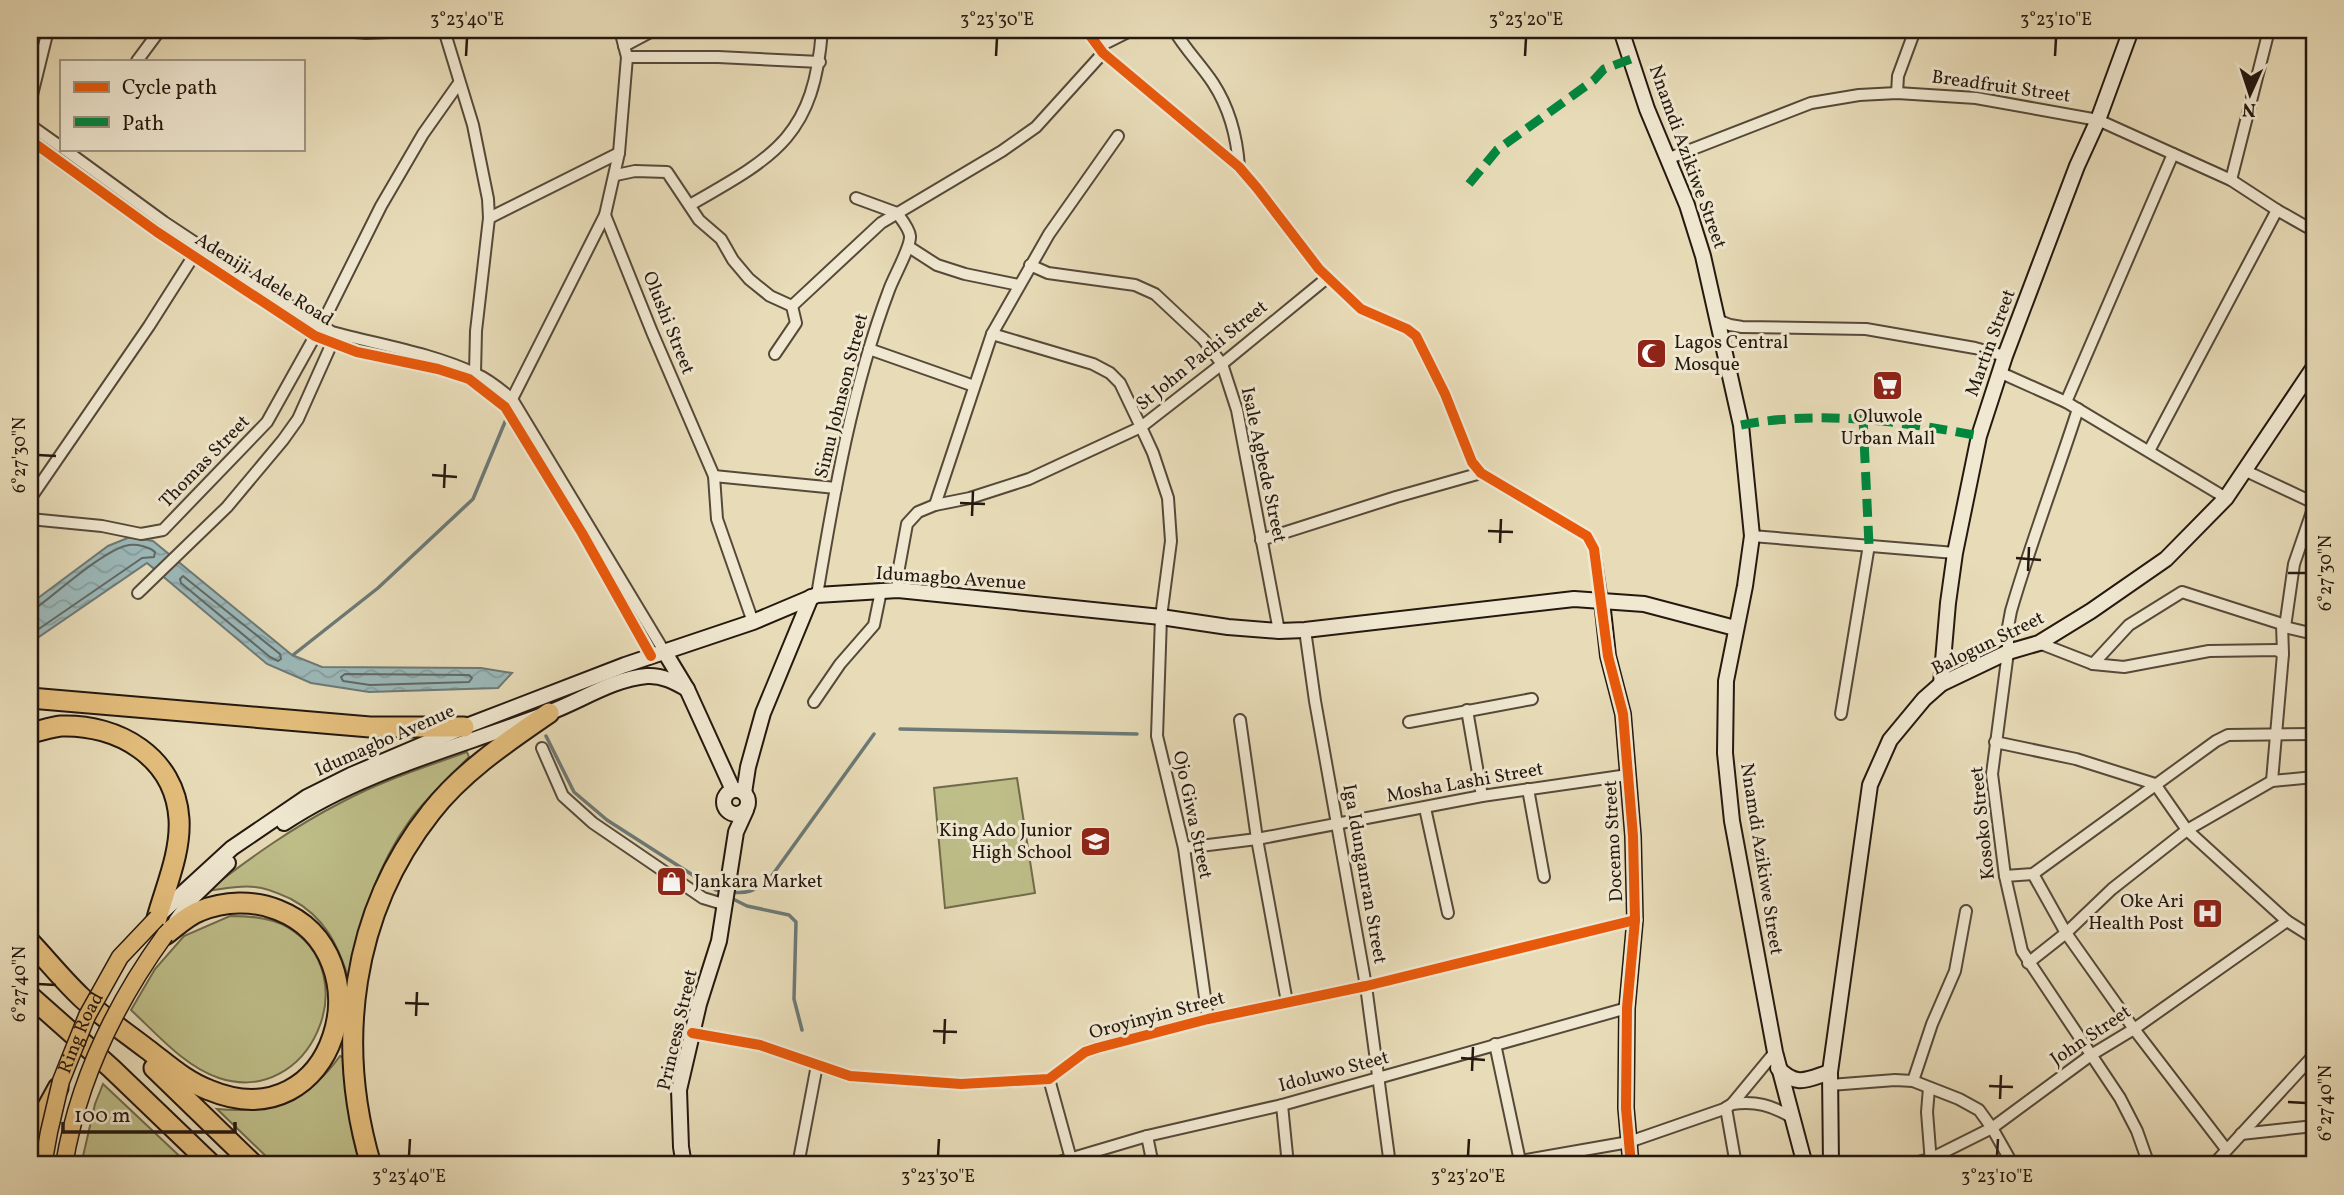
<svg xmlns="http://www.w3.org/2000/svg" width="2344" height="1195" font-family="Vollkorn,serif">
<defs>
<pattern id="water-waves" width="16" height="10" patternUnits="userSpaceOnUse" patternTransform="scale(1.75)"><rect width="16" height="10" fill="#9cb9ba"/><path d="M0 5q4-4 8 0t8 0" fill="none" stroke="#869e9f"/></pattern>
</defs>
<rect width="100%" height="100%" fill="#e8dcb8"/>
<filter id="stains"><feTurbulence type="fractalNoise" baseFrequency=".00286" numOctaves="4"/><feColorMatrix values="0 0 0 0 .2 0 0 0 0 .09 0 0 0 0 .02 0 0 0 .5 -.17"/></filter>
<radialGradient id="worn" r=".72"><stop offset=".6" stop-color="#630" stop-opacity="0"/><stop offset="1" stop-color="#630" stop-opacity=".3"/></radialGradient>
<g fill="#bebe89" stroke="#716b4c" stroke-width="2">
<path d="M467,752L469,757C449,777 427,797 410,820C375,868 360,922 349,980C338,945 325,917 291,899C280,894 268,888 255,887C239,885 223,889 207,891C250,858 293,827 342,802C381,781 425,767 467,752Z"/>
<polygon points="1017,778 1035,893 945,908 934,788"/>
<path d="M230,916C248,916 270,917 287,927C368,974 310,1108 219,1078C185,1067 157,1034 131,1010L155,969L184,936Z"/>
<path d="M340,1056L346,1059L361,1165H275L217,1109C273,1114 306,1103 340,1056Z"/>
<polygon points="103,1084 189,1165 81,1165 95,1104"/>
</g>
<polygon fill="url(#water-waves)" stroke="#6c7976" stroke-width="2" points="130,537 153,541 292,655 322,667 481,668 512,673 498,688 369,692 311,683 267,664 147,563 30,643 30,604 108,546"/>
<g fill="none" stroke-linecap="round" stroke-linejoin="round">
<g stroke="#606864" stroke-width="2">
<polygon points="183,576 280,654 281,659 278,661 270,657 181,583 180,579"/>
<path d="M30,609L36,608C58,592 105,549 129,545C138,544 149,547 155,552L154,557L142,558L30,635"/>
<polygon points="345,674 469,675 472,678 469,682 370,685 343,681 341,677"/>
</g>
<g stroke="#6c7976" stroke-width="3.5">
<polyline points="293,655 378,588 473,499 507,417"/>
<polyline points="900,729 1137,734"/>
<polyline points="546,736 574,792 607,820 716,890 723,891"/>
<path d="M731,892C746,894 755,891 768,881L874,734"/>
<polyline points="731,898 747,906 789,915 796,922 794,999 802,1030"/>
</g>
<defs>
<g id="street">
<polyline points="332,30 366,33 437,30"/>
<polyline points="444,30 473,125 488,199 489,218 476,331 475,373"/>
<polyline points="1086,30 1103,53 1239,167 1257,188 1319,269 1361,309 1407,329 1416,336 1445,394 1472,462 1481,473 1587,536 1594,549 1602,601"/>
<path d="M1174,30C1185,49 1201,65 1213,83C1230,109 1237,137 1239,167"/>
<polyline points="624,46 654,30"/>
<polyline points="1100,46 1132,30"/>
<polyline points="627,57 718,57 820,62"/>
<polyline points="137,61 160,30"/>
<polyline points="1897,93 1898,76 1915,30"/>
<polyline points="30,103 48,30"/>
<polyline points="30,125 61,147"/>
<polyline points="30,140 157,232 315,336 357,352 438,369 469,379 505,407 582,533 651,656"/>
<path d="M64,149L164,222L321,326L332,332C380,345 432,353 476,374C490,380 501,390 512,399L664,651"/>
<polyline points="1667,159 1811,103 1859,95 1897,93 1976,98 2098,120 2231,180 2277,210 2314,231"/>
<polyline points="616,175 635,171 667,172 699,220 721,239 733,260 749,279 770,296 792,306"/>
<polyline points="2231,180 2269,30"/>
<polyline points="856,198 897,213"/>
<path d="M690,205C776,156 814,136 822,30"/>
<polyline points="605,215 652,332 714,476 717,519 753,622"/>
<polyline points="489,218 619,153"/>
<polyline points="909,247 937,265 965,274 1019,285"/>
<polyline points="1030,265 1048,273 1135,285 1155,294 1203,339 1222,364 1237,410 1279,631"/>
<polyline points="1717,320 1730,325 1742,327 1866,329 1975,348 2005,356"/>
<polyline points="321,326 381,206 423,134 459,83"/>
<polyline points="992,334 1093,364 1110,373 1120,383 1141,427 1153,453 1168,498 1171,541 1161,617 1157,736 1184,848 1208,1019"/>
<polyline points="869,349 974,386"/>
<polyline points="775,354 796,323 792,306 881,223 1002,151 1036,127 1103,53"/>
<polyline points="1999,372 2066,402 2226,498"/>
<polyline points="512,399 605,215 619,153 627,57 620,30"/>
<polyline points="2066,402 2173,154"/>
<path d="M2078,409C2056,477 2031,542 2011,611L2008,627V652L1992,774L2005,876L2022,951L2120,1098L2137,1131L2149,1165"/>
<polyline points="2149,451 2277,210"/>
<polyline points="2246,471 2314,503"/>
<polyline points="714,476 836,488"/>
<polyline points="30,499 149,326 196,252"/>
<polyline points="935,505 992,334 1049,234 1118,136"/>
<polyline points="30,519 102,526 141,534 163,530 267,422 315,336"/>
<polyline points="1752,536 1955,553"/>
<polyline points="1261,540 1396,497 1481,473"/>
<polyline points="898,590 898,573 907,524 918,512 935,505 970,498 1029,479 1141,427 1222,364 1327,278"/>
<polyline points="138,593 227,507 283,440 298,419 332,343"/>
<path d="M817,595C834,493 852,388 889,290C893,278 911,247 910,236C909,228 902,220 897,213"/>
<polyline points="2285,627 2314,634"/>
<polyline points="1305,630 1315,701 1366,986 1390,1165"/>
<polyline points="2039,643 2093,664 2124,667 2209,651 2277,650 2283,654"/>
<polyline points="2093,664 2129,625 2182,592 2282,624"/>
<polyline points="814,702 840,664 874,625 881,591"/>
<polyline points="1467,710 1482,796"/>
<polyline points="1841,714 1869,545"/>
<polyline points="1240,720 1257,839 1287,1002"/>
<polyline points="1409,722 1532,699"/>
<polyline points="1995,742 2076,759 2155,784 2187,830 2287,921 2314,938"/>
<polyline points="542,748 563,796 593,823 703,898 723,904"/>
<polyline points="2272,781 2283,654 2282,624 2285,627 2294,564 2314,506"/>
<polyline points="1528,789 1544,877"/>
<polyline points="1425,808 1448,913"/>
<polyline points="1184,848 1257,839 1482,796 1628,775"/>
<polyline points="2033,874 2066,933 2134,1029 2226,1149"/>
<polyline points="2005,876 2033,874 2216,741 2228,735 2314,734"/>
<polyline points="2028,963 2066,933 2112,889 2187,830 2272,781 2314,777"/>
<polyline points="692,1033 760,1045 850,1076 961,1084 1049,1079 1085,1052 1097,1048 1208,1019 1366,986 1635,920"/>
<polyline points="1495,1044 1520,1161 1519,1165"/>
<polyline points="1049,1079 1071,1159"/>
<polyline points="1913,1081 1932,1024 1955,971 1966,911"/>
<polyline points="1830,1085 1895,1080 1913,1081 1959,1099 1979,1110 1992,1128 2013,1165"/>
<polyline points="1929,1088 1927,1112 1931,1163"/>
<path d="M1732,1104C1756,1101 1771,1105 1791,1117"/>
<polyline points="1282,1105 1288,1165"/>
<polyline points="1726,1108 1736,1165"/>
<polyline points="2241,1134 2314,1126"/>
<polyline points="1147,1136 1153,1165"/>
<polyline points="1520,1161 1629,1142 1724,1109 1732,1104 1775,1052"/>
<polyline points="798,1162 834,1165"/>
<polyline points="798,1165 817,1065"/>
<polyline points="1049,1165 1147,1136 1282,1105 1627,1008"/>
<polyline points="1906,1165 1930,1159 1992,1128 2091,1055 2134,1029 2287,921"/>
<polyline points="2213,1165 2314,1055"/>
</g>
<g id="secondary">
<polyline points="1621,30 1647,109 1687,205 1703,256 1741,425 1752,536 1745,586 1726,681 1725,753 1732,821 1775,1052 1805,1165"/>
<polyline points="1602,601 1608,656 1623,714 1633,836 1635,920 1627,1008 1626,1108 1631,1165"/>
<polyline points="664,651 687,689 733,790"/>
<polyline points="1941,684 1948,603 1955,553 1979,436 2005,356 2077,166 2098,120 2131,30"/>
<circle cx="736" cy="802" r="12"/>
<polyline points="744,793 748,767 763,713 811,597"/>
<path d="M284,823C364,770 460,747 548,713C581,701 612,679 647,676C662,675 675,682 687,689"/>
<polyline points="160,914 232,848 307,797 351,775 464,727 625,665 753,622 817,595 898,590 1161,617 1228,627 1279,631 1305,630 1574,599 1644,604 1735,628"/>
<polyline points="176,921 194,896 228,863"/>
<path d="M1778,1068C1797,1088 1808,1079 1830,1072"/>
<polyline points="684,1165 681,1147 679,1090 699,1004 719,941 736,832 746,810"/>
<polyline points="1831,1165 1830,1072 1870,785 1890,740 1924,699 1941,684 2008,652 2039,643 2091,611 2166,559 2226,498 2314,367"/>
</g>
<g id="highway">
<polyline points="30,698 370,727 464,727"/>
<path d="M30,733C40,731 51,727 61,726C118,724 175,757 179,819C181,852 166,886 157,918"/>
<path d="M30,942C47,960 63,980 81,997C101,1016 125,1032 147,1049C167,1064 185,1081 209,1090C336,1143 389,954 278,910C254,900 224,901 200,911C188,915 176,927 165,935"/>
<polyline points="30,996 111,1068 212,1165"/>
<polyline points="154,1068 254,1165"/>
<polyline points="30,1139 58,1088"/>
<path d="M371,1165C335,1044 351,913 431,812C463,771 507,742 549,713"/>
</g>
</defs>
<use href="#street" stroke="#554939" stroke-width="14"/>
<use href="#secondary" stroke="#24180f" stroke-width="18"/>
<use href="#highway" stroke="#24180f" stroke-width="23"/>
<use href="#street" stroke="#f0e8d1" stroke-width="10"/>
<use href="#secondary" stroke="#f0e8d1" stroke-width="14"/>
<use href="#highway" stroke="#e4be7c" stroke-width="19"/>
<defs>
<g id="primary-bridge">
<path id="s1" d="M43,1165L49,1132L61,1081L87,1016L120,957L157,918"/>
<path d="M64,1165C78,1080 115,1004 165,935"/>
</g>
</defs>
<use href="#primary-bridge" stroke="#24180f" stroke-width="19" stroke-linecap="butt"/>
<use href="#primary-bridge" stroke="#e4be7c" stroke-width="16"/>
<g stroke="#00873e" stroke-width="9" stroke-dasharray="18 9" stroke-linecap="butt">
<polyline points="1469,184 1497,150 1594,80 1604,69 1631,59"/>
<polyline points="1863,418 1869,545"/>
<path d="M1741,425C1820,410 1901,421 1979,436"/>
</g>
<defs>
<g id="cycleway">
<polyline points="1086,30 1103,53 1239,167 1257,188 1319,269 1361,309 1407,329 1416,336 1445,394 1472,462 1481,473 1587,536 1594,549 1608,656 1623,714 1633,836 1635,920 1627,1008 1626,1108 1631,1165"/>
<polyline points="30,140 157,232 315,336 357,352 438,369 469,379 505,407 582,533 651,656"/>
<polyline points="692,1033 760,1045 850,1076 961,1084 1049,1079 1085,1052 1097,1048 1208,1019 1366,986 1635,920"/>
</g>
</defs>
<use href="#cycleway" stroke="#f0e8d1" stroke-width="15"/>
<use href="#cycleway" stroke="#e8590c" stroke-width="10"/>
</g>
<path fill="none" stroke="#24180f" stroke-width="2.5" d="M466,56L467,38M996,56L997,38M1525,56L1526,38M2055,56L2056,38M38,455L56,456M432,475L457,477M444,488L445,464M960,503L985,504M972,516L973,491M1488,531L1513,532M1500,543L1501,519M2016,558L2041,560M2028,571L2029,547M2288,573H2306M38,984L56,985M405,1003L429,1004M416,1016L417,992M933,1031L957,1032M944,1044L945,1019M1461,1058L1485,1060M1472,1071L1473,1047M1989,1086L2013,1087M2000,1099L2001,1075M2288,1102L2306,1103M409,1156L410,1139M938,1156L939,1139M1468,1156L1469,1139M1997,1156L1998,1139"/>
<defs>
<symbol id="mosque-square" viewBox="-11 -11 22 22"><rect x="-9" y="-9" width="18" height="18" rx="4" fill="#8f2418" stroke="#f0e8d1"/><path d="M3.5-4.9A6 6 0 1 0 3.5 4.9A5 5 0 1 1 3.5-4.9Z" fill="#fff"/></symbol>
<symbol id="supermarket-square" viewBox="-11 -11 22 22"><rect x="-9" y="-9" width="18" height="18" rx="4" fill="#8f2418" stroke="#f0e8d1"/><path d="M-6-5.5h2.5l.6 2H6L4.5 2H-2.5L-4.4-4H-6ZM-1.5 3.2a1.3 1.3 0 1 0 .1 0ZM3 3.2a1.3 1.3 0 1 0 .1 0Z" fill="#fff"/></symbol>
<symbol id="school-square" viewBox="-11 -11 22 22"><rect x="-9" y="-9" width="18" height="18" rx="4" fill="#8f2418" stroke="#f0e8d1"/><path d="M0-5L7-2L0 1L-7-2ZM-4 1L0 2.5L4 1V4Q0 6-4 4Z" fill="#fff"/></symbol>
<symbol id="shop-square" viewBox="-11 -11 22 22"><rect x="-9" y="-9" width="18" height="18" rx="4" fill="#8f2418" stroke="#f0e8d1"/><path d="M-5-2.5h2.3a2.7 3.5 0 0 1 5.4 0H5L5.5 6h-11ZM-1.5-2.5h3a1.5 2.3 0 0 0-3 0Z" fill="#fff"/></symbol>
<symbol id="hospital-square" viewBox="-11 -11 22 22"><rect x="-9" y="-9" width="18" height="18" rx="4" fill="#8f2418" stroke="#f0e8d1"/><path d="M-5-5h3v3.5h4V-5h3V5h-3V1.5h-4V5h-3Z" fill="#fff"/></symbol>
</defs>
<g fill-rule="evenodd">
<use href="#mosque-square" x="1634" y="336" width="35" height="35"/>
<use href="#supermarket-square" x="1870" y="368" width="35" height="35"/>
<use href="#school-square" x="1078" y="824" width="35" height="35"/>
<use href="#shop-square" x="654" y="864" width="35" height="35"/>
<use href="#hospital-square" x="2190" y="896" width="35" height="35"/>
</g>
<g text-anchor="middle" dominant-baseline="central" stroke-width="6" stroke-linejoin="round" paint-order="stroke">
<g font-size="19" fill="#24180f" stroke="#f0e8d1">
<text transform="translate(2001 87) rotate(8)">Breadfruit Street</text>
<text transform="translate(1687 157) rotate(70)">Nnamdi Azikiwe Street</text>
<text transform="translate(264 280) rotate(32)">Adeniji Adele Road</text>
<text transform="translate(668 323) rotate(68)">Olushi Street</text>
<text transform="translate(1991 343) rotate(-70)">Martin Street</text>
<text transform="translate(1202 356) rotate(-39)">St John Pachi Street</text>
<text transform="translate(842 396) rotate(-76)">Simu Johnson Street</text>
<text transform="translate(205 462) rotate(-46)">Thomas Street</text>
<text transform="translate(1263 465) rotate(78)">Isale Agbede Street</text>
<text transform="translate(951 579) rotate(4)">Idumagbo Avenue</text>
<text transform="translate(1988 644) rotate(-26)">Balogun Street</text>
<text transform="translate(385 741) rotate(-24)">Idumagbo Avenue</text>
<text transform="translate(1465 783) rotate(-10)">Mosha Lashi Street</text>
<text transform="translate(1192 815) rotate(78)">Ojo Giwa Street</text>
<text transform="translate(1983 823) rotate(-96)">Kosoko Street</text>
<text transform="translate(1614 841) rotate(-93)">Docemo Street</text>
<text transform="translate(1761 859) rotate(81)">Nnamdi Azikiwe Street</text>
<text transform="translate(1364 874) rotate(80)">Iga Idunganran Street</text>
<text transform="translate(1157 1016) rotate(-15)">Oroyinyin Street</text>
<text transform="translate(678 1030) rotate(-77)">Princess Street</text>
<text stroke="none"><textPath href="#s1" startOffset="138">Ring Road</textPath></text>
<text transform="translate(2091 1036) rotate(-34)">John Street</text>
<text transform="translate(1334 1072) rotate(-15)">Idoluwo Steet</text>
</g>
<g font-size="19" fill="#24180f" stroke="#f0e8d1" text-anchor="start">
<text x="1674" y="343">Lagos Central<tspan x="1674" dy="22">Mosque</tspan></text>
<text x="1888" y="417" text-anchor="middle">Oluwole<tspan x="1888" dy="22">Urban Mall</tspan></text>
<text x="1072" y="831" text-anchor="end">King Ado Junior<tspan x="1072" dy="22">High School</tspan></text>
<text x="694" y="882">Jankara Market</text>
<text x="2184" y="902" text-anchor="end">Oke Ari<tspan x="2184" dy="22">Health Post</tspan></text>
</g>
</g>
<rect width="2344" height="1195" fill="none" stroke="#e8dcb8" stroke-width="77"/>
<rect x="60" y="60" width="245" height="91" fill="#f0e8d1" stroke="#9e9583" stroke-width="2"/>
<rect x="74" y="82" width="35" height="10" fill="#e8590c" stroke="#9e9583" stroke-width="2"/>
<text x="122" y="94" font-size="21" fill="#24180f">Cycle path</text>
<rect x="74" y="117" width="35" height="10" fill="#00873e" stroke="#9e9583" stroke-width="2"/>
<text x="122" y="130" font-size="21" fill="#24180f">Path</text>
<g transform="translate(2250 94) rotate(183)" stroke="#f0e8d1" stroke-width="5" paint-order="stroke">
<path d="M0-5L12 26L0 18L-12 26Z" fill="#24180f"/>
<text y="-10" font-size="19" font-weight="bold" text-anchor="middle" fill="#24180f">N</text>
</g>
<path d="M63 1122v10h172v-10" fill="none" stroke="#24180f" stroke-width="3.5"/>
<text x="74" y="1122" font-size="21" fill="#24180f" stroke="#f0e8d1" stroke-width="5" paint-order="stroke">100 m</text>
<rect x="38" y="38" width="2268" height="1118" fill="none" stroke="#24180f" stroke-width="2.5"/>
<g font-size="18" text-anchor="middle" fill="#24180f">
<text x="467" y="25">3°23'40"E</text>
<text x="997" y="25">3°23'30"E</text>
<text x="1526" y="25">3°23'20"E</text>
<text x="2056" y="25">3°23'10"E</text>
<text transform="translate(19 455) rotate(-90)" y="6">6°27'30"N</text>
<text transform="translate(2325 573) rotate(-90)" y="6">6°27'30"N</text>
<text transform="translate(19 984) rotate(-90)" y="6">6°27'40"N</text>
<text transform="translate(2325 1103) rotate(-90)" y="6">6°27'40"N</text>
<text x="409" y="1182">3°23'40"E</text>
<text x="938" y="1182">3°23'30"E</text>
<text x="1468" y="1182">3°23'20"E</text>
<text x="1997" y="1182">3°23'10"E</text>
</g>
<rect width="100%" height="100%" filter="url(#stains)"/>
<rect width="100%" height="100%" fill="url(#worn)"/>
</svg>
